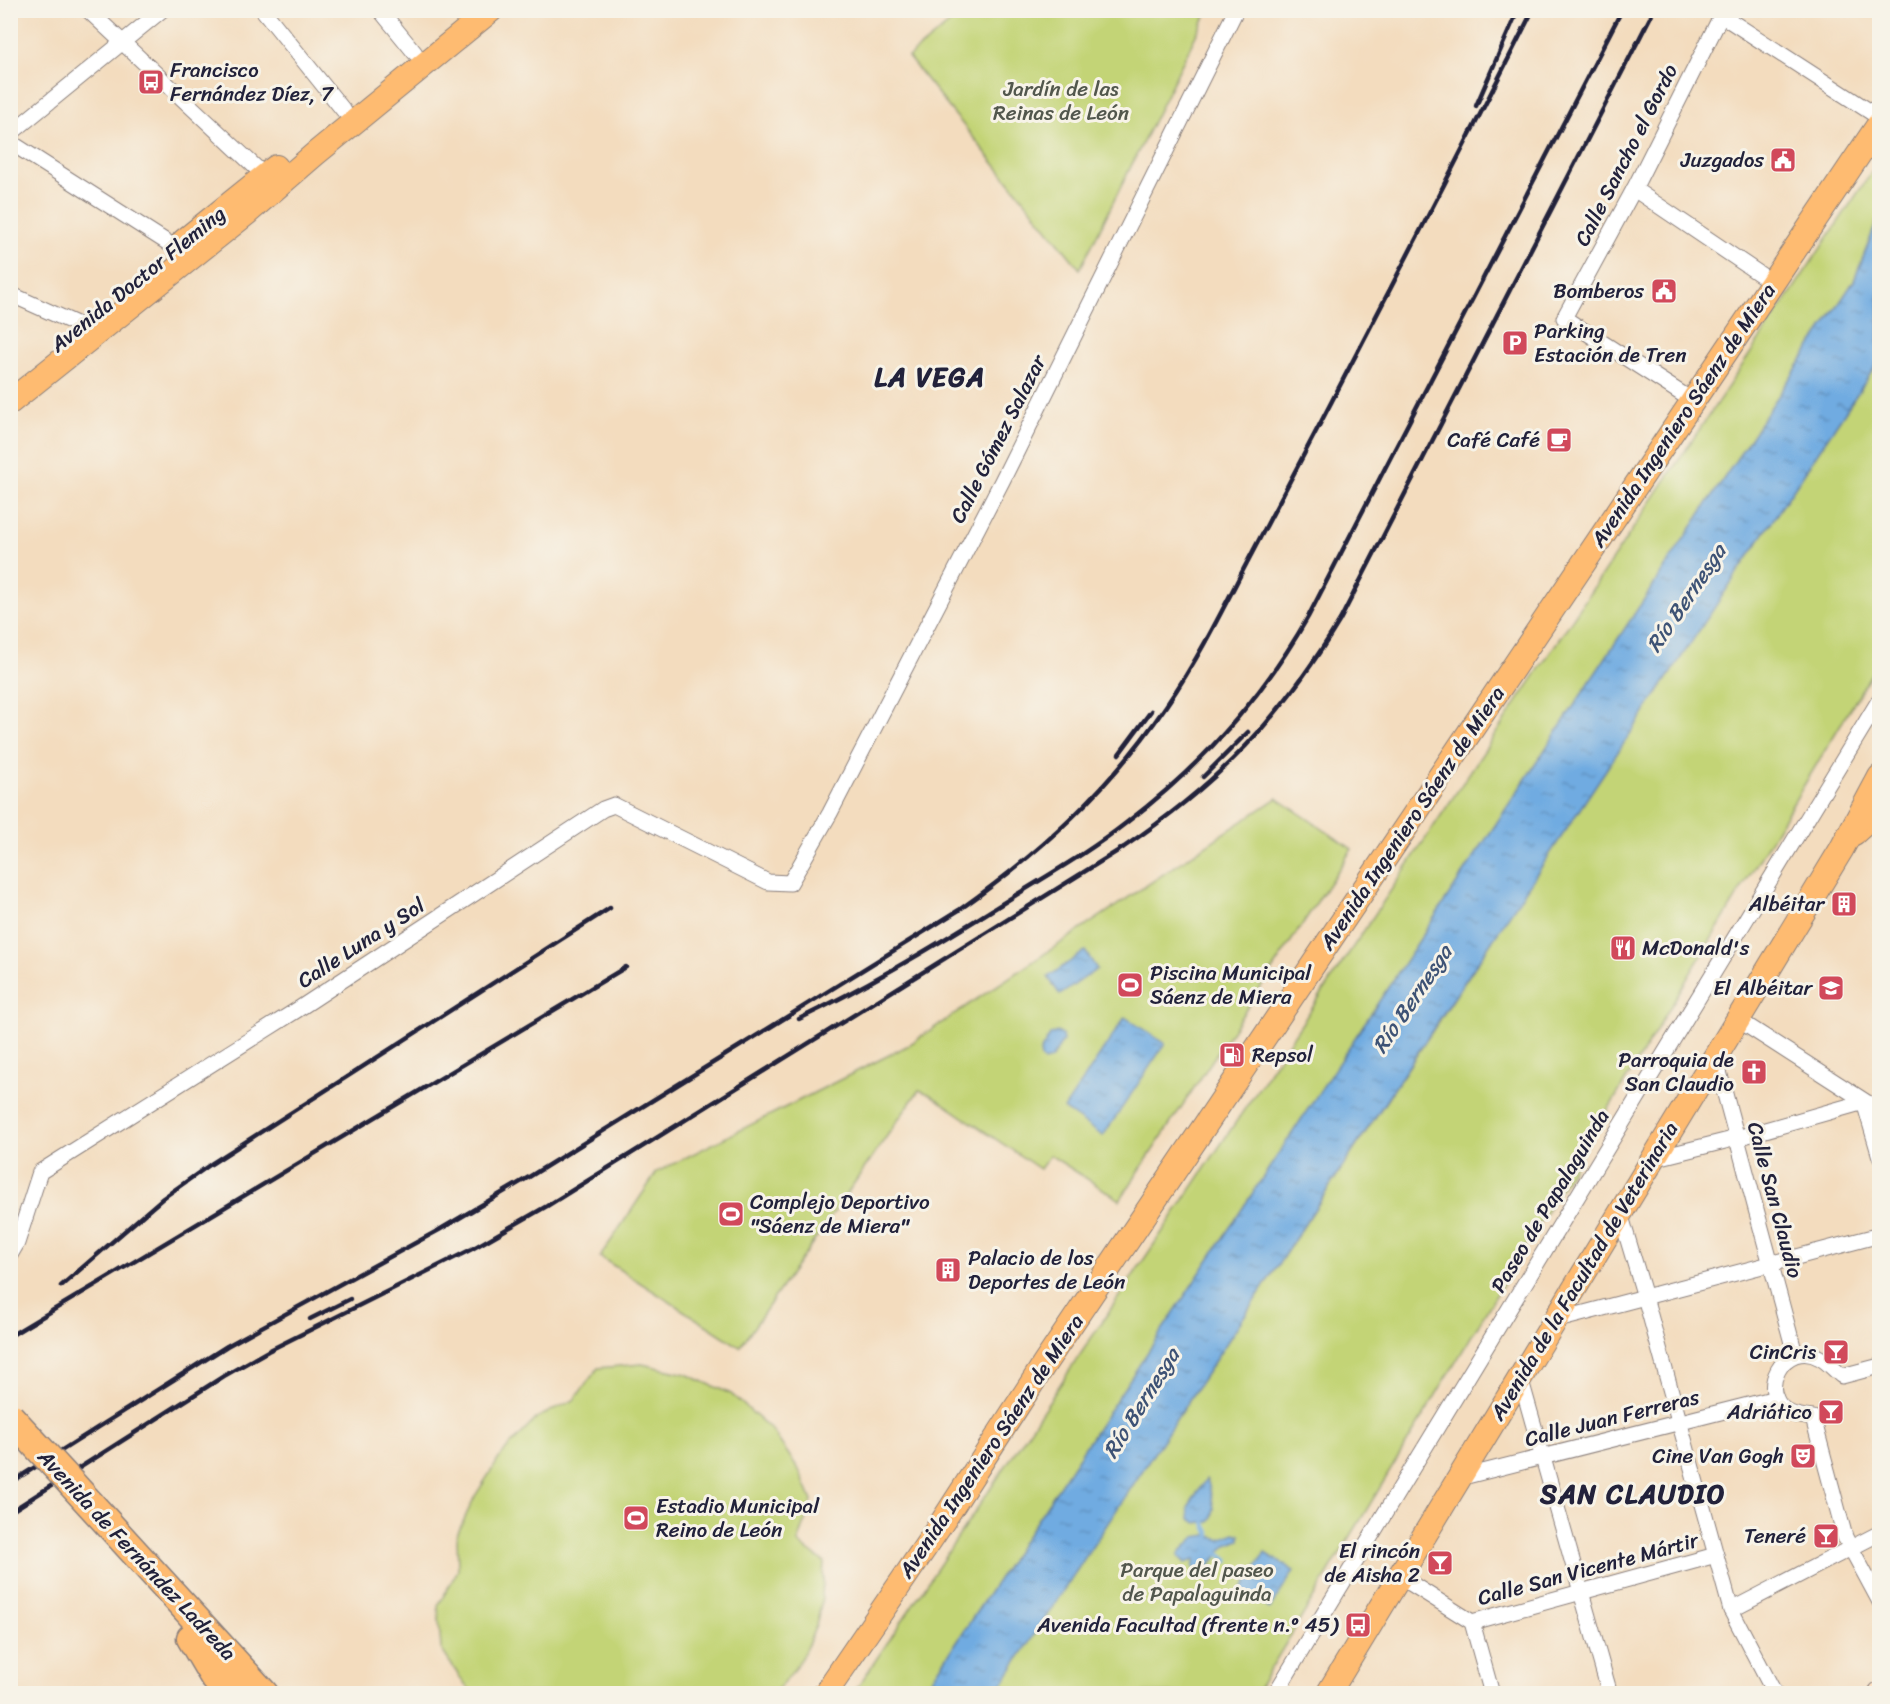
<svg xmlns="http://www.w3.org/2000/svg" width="1890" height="1704" font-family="Sriracha,sans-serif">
<defs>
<pattern id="water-ripples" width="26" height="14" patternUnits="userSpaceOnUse" patternTransform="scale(1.5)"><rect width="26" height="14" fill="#70abe1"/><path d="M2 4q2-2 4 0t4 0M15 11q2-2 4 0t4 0" fill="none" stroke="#5c8bb8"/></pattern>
</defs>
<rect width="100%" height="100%" fill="#f7f3e8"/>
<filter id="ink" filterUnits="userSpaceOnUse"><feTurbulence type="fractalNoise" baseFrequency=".0167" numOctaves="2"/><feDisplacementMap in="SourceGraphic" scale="12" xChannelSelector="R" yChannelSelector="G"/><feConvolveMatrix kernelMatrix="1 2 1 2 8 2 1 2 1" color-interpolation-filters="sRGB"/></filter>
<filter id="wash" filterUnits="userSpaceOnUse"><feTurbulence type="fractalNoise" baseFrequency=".008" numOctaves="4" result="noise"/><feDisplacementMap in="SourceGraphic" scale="24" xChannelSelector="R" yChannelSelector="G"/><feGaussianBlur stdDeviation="1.35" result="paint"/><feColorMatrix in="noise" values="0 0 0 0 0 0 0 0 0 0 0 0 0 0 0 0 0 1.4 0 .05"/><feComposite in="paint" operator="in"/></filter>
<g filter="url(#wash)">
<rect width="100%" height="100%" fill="#f3dcbe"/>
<g fill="#c3d476" stroke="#727b58" stroke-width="1.5">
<polygon points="965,11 1208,11 1080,269 908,57"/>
<polygon points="1879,161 1879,216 1854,281 923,1693 853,1694"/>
<polygon points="1879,361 1879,661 1256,1693 995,1694 1513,909"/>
<polygon points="1277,798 1352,849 1120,1200 1050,1155 1040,1169 929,1094 919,1090 740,1347 600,1257 657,1172 907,1046"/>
<path d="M642,1364L686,1374L731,1394L771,1429L798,1468L812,1501L798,1543L824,1562C823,1576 823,1590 821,1604C815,1637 798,1670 774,1693H474L465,1685L441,1649L438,1606L458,1570L457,1535L475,1496L502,1454L538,1417L574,1400L598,1368Z"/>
</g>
<g fill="url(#water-ripples)" stroke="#49668e" stroke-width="1.5">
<polygon points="1879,216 1879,361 1443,1014 996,1693 923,1693 1854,281"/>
<polygon points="1085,951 1097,969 1060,995 1048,977"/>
<polygon points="1125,1017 1165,1044 1103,1136 1064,1109"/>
<polygon points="1057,1032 1062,1035 1063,1041 1051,1059 1044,1061 1041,1058 1040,1052 1050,1035"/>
<polygon points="1206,1479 1208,1482 1214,1508 1212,1517 1209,1521 1197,1523 1190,1519 1188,1507"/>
<polygon points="1235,1533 1240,1535 1240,1540 1227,1545 1222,1550 1205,1572 1197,1572 1193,1567 1195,1560 1185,1563 1178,1556 1180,1552 1195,1537 1207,1535 1220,1539"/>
<polygon points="1265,1553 1294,1571 1270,1609 1241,1591"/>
</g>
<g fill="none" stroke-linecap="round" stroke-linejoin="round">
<g stroke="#70abe1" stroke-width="4.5">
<polyline points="1205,1523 1210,1535"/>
<polyline points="1219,1554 1228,1561"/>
<polyline points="1247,1570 1253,1572"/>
</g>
</g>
</g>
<g filter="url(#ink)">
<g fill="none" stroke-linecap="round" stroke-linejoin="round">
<defs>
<g id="street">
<polyline points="88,10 265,176"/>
<polyline points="263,10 344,111"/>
<polyline points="380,10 415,53"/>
<polyline points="1721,15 1880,118"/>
<polyline points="10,134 162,10"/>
<polyline points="10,142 176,248"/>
<polyline points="1634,189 1773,283"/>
<polyline points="10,294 81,326"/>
<polyline points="1693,401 1564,318 1634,189 1724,10"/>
<polyline points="1737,1019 1880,1111"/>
<polyline points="1715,1057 1795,1354"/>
<polyline points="1653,1159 1737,1138 1864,1102 1880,1157"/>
<polyline points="1620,1213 1645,1297 1731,1610 1775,1694"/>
<polyline points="10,1255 17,1243 40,1172 297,1010 603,809 614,805 768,882 790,883 830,813 1002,481 1236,10"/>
<polyline points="1554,1321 1880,1235"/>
<path d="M1880,1366L1842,1376C1835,1371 1828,1362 1820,1358C1785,1337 1753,1394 1790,1413C1797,1416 1805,1417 1813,1418L1845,1537L1880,1602"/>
<polyline points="1520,1377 1610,1694"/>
<polyline points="1459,1478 1776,1398"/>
<polyline points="1399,1576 1472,1622 1492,1694"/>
<polyline points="1731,1610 1880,1533"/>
<polyline points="1472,1622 1716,1555"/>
<polyline points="1275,1694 1880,699"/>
</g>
<polyline id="secondary" points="1879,1694 1880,1693"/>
<g id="primary">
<polyline points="184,241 276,167"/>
<polyline points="10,402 248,212 315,154 491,10"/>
<polyline points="1854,833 1864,824 1880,816"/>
<polyline points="825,1694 939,1527 1045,1363 1880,123"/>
<polyline points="1328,1694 1841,850 1880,777"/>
</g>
<g id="highway">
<polyline points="72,1484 264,1694"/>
<polyline points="191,1638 214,1677 229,1694"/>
</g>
</defs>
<use href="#street" stroke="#8a7f7c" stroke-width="17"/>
<use href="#secondary" stroke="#8a7f7c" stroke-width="23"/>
<use href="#primary" stroke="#8a7f7c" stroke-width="26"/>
<use href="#highway" stroke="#8a7f7c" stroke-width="31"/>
<use href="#street" stroke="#fff" stroke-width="15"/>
<use href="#secondary" stroke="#ffe4c6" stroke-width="21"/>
<use href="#primary" stroke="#febb71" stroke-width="24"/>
<use href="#highway" stroke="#febb71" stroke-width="28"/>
<g stroke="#22223b" stroke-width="4.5">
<polyline points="1476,106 1518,10"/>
<polyline points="1119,754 1151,711"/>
<polyline points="1203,777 1248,732"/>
<path d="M799,1019C872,984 940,943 1008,900C1048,875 1089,852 1126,823C1200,767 1262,698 1308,617L1622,10"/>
<polyline points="61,1286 163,1198 211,1164 610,908"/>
<polyline points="310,1319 350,1299"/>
<polyline points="10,1336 626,967"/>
<path d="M10,1483L227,1346L439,1230L529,1177L959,910C1041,852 1109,790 1166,706C1195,664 1218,619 1241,574C1268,523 1295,471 1322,420C1393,284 1464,147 1533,10"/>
<path d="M10,1512L224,1376L268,1351L472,1249L547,1206L1124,847C1220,782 1280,719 1340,620L1654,10"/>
</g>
<defs>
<polyline id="highway-bridge" points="10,1417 72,1484"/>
</defs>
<use href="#highway-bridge" stroke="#8a7f7c" stroke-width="31" stroke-linecap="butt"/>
<use href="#highway-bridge" stroke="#febb71" stroke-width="28"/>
</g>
</g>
<defs>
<symbol id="bus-square" viewBox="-11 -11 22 22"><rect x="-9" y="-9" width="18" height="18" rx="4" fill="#d1495b" stroke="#f7f3e8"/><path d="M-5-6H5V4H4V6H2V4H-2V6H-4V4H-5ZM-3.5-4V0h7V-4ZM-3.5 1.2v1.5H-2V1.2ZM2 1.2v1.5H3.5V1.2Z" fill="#fff"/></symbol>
<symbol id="civic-square" viewBox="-11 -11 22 22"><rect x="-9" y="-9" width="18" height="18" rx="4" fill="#d1495b" stroke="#f7f3e8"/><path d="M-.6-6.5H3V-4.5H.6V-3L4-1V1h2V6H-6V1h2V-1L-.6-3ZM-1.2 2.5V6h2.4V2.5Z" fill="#fff"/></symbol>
<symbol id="parking-square" viewBox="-11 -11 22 22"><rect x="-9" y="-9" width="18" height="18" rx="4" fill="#d1495b" stroke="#f7f3e8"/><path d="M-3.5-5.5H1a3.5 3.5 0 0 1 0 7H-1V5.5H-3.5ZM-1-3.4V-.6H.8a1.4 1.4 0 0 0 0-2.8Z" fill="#fff"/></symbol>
<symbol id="cafe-square" viewBox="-11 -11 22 22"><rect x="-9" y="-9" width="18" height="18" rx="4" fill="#d1495b" stroke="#f7f3e8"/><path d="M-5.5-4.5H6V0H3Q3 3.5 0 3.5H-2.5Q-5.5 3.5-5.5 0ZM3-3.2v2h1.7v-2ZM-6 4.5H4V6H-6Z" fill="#fff"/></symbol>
<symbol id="building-square" viewBox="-11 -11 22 22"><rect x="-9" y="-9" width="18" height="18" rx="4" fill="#d1495b" stroke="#f7f3e8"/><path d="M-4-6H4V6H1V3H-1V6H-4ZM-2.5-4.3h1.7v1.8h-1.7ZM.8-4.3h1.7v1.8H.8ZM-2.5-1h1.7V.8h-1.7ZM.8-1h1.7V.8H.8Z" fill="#fff"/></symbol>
<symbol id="restaurant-square" viewBox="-11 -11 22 22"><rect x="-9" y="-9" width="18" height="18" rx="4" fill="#d1495b" stroke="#f7f3e8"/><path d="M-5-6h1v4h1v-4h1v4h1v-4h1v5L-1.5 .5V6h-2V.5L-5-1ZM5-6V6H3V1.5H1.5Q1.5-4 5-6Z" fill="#fff"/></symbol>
<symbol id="stadium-square" viewBox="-11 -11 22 22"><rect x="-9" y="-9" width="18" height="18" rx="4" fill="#d1495b" stroke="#f7f3e8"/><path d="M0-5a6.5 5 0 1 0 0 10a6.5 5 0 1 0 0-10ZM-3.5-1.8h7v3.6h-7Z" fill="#fff"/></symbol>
<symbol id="university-square" viewBox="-11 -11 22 22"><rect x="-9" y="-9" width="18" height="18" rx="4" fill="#d1495b" stroke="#f7f3e8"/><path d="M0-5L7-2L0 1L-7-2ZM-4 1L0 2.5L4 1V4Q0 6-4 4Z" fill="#fff"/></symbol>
<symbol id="fuel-square" viewBox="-11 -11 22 22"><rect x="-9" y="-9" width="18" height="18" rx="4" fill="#d1495b" stroke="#f7f3e8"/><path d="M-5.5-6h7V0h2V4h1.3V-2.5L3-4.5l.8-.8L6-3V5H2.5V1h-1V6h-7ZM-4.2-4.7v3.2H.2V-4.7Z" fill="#fff"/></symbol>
<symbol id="church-square" viewBox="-11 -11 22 22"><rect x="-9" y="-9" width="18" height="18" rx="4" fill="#d1495b" stroke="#f7f3e8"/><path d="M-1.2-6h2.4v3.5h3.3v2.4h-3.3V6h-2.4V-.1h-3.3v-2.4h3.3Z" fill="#fff"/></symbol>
<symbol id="bar-square" viewBox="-11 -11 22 22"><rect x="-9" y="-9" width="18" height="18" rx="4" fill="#d1495b" stroke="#f7f3e8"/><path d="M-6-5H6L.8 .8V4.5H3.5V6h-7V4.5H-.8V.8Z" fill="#fff"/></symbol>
<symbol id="theatre-square" viewBox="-11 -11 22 22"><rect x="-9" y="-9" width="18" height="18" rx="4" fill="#d1495b" stroke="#f7f3e8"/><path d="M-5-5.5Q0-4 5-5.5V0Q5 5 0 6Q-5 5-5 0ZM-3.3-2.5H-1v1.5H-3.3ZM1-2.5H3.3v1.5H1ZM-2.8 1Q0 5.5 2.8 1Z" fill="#fff"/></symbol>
</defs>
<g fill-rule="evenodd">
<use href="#bus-square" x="136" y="67" width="30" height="30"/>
<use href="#civic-square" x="1768" y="145" width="30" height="30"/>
<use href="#civic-square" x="1649" y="276" width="30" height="30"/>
<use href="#parking-square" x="1500" y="328" width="30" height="30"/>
<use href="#cafe-square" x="1544" y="425" width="30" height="30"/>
<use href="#building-square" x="1829" y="889" width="30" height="30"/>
<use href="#restaurant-square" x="1608" y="933" width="30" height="30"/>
<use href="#stadium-square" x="1115" y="970" width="30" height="30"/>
<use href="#university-square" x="1816" y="973" width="30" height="30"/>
<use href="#fuel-square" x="1217" y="1040" width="30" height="30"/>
<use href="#church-square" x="1739" y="1057" width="30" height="30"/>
<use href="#stadium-square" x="716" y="1199" width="30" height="30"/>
<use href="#building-square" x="933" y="1255" width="30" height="30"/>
<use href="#bar-square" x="1821" y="1337" width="30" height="30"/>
<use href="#bar-square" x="1816" y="1397" width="30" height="30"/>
<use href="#theatre-square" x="1788" y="1441" width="30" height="30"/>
<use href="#stadium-square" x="621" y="1503" width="30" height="30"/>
<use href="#bar-square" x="1811" y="1521" width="30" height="30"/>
<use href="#bar-square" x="1425" y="1548" width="30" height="30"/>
<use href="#bus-square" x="1343" y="1610" width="30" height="30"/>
</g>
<g text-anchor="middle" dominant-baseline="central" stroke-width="6" stroke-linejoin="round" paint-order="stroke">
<g font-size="21" fill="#22223b" stroke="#f7f3e8" text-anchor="end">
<text x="170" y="70" text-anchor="start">Francisco<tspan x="170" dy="24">Fernández Díez, 7</tspan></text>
<text x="1764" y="160">Juzgados</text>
<text x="1644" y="291">Bomberos</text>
<text x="1534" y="331" text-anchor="start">Parking<tspan x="1534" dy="24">Estación de Tren</tspan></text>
<text x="1540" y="440">Café Café</text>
<text x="1824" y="904">Albéitar</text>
<text x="1642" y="948" text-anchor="start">McDonald's</text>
<text x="1150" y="973" text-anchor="start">Piscina Municipal<tspan x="1150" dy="24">Sáenz de Miera</tspan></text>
<text x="1812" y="988">El Albéitar</text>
<text x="1252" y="1055" text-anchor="start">Repsol</text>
<text x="1734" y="1060">Parroquia de<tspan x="1734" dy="24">San Claudio</tspan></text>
<text x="750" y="1202" text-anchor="start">Complejo Deportivo<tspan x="750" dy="24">"Sáenz de Miera"</tspan></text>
<text x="968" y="1258" text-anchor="start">Palacio de los<tspan x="968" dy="24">Deportes de León</tspan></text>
<text x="1816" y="1352">CinCris</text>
<text x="1812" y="1412">Adriático</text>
<text x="1784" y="1456">Cine Van Gogh</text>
<text x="656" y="1506" text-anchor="start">Estadio Municipal<tspan x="656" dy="24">Reino de León</tspan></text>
<text x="1806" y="1536">Teneré</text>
<text x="1420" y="1551">El rincón<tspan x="1420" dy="24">de Aisha 2</tspan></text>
<text x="1338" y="1625">Avenida Facultad (frente n.º 45)</text>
</g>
<g font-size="21" fill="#52574d" stroke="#f7f3e8">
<text x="1061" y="89">Jardín de las<tspan x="1061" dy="24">Reinas de León</tspan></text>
<text x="1197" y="1570">Parque del paseo<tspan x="1197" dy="24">de Papalaguinda</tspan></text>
</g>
<g font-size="21" fill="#22223b" stroke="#f7f3e8">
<text transform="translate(1626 155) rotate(-63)">Calle Sancho el Gordo</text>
<text transform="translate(138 279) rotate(-39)">Avenida Doctor Fleming</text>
<text transform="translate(1683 415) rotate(-56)">Avenida Ingeniero Sáenz de Miera</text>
<text transform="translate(998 439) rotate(-63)">Calle Gómez Salazar</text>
<text transform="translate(1412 818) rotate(-56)">Avenida Ingeniero Sáenz de Miera</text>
<text transform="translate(361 943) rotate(-33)">Calle Luna y Sol</text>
<text transform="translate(1775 1200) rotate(75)">Calle San Claudio</text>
<text transform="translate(1550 1201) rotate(-59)">Paseo de Papalaguinda</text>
<text transform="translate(1584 1271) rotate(-59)">Avenida de la Facultad de Veterinaria</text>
<text transform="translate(1612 1418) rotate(-14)">Calle Juan Ferreras</text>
<text transform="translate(991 1446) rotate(-56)">Avenida Ingeniero Sáenz de Miera</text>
<text transform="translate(137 1555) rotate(47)">Avenida de Fernández Ladreda</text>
<text transform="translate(1588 1569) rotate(-15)">Calle San Vicente Mártir</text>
</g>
<g font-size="22" font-style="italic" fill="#3d5275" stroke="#f7f3e8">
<text transform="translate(1686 598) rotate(-56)">Río Bernesga</text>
<text transform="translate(1412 999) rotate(-56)">Río Bernesga</text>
<text transform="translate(1141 1403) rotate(-58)">Río Bernesga</text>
</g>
<g font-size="27" font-weight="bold" letter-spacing="1.5" fill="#22223b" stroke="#f7f3e8">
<text x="930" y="377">LA VEGA</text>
<text x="1633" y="1494">SAN CLAUDIO</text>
</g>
</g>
<rect width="1890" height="1704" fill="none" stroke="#f7f3e8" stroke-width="36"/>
</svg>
